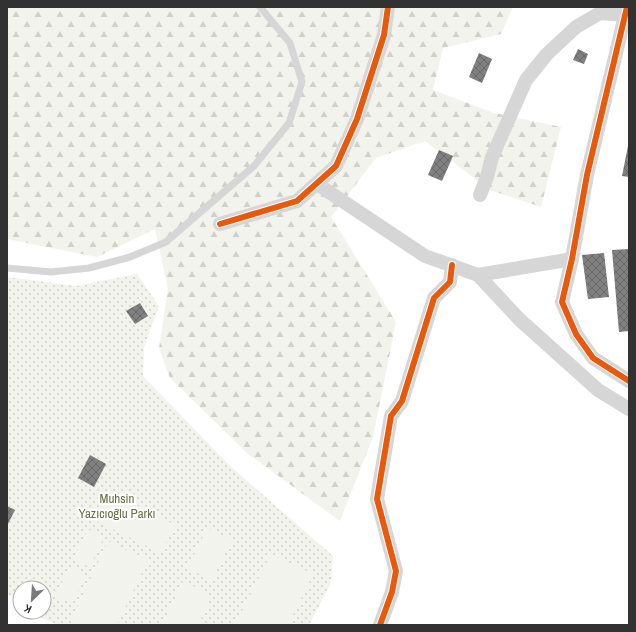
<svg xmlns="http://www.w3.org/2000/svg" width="636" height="632" font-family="'Archivo Narrow',sans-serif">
<defs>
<pattern id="forest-firs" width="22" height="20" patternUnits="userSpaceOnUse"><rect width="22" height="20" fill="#f2f3ec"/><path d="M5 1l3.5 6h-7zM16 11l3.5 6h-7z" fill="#d0d1cb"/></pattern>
<pattern id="park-dots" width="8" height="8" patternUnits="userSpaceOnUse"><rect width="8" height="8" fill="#f2f3ec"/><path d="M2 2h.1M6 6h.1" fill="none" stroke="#d0d1cb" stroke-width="1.8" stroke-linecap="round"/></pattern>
<pattern id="building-cross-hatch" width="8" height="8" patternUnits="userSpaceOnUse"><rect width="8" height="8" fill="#808080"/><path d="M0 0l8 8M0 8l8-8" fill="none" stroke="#696969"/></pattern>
</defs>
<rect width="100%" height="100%" fill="#fff"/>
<polygon fill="url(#forest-firs)" points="7,7 513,7 501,34 443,48 433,90 494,113 561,127 541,207 490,190 425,141 376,158 331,217 396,322 373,437 340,521 248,454 170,378 159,348 168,289 155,229 97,257 7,239"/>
<polygon fill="url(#park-dots)" points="137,274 159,306 144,347 143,376 230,466 333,556 331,583 309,625 58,625 44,619 34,612 44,612 44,588 20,588 20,603 7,594 7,277 76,286"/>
<g fill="#f2f3ec">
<polygon points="108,491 175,525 161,553 94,520"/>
<polygon points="207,528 232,540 212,580 188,568"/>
<polygon points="88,529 104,537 90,567 73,559"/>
<polygon points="108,541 148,560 117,625 80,625 71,620"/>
<polygon points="271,554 313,574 288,625 235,625"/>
<polygon points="70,567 86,575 72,604 55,596"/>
<polygon points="183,581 212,596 198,625 162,625"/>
</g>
<g fill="url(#building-cross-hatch)">
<polygon points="578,49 588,54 584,64 573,60"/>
<polygon points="479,53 492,59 482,83 469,77"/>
<polygon points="628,146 629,146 629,177 622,176"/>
<polygon points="439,150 453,156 442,181 428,175"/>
<polygon points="629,249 629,331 619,332 612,250"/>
<polygon points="604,253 609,297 588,299 582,255"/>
<polygon points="140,303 148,316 135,324 126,311"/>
<polygon points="90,455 106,464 94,487 78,478"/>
<polygon points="7,506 15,510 7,526"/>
</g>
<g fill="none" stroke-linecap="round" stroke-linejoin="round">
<polyline stroke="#d6d6d6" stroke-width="7" points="7,268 51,272 89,268 130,257 166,242 182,228 254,166 289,123 302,82 290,43 260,7"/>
<g stroke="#d6d6d6" stroke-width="14">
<polyline points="627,7 587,175 572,259 562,302 576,334 593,358 629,381"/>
<polyline points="317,184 425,256 478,275 572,259"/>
<polyline points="480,195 487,177 492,157 526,80 547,54 576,27 600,13 626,15"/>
<polyline points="220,224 297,201 336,166 357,119 384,35 388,7"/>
<polyline points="478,275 519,319 598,390 629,409"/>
<polyline points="380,625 392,592 396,571 377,499 391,416 402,401 434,298 450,282 452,265"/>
</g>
<defs>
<g id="cycleway">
<polyline points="627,7 587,175 572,259 562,302 576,334 593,358 629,381"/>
<polyline points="220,224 297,201 336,166 357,119 384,35 388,7"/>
<polyline points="380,625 392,592 396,571 377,499 391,416 402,401 434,298 450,282 452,265"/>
</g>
</defs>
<use href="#cycleway" stroke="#fff" stroke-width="8"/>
<use href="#cycleway" stroke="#e8590c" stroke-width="6"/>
</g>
<g text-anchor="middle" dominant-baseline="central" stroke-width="4" stroke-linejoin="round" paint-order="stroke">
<g font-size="13" fill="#676e40" stroke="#fff">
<text x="117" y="498">Muhsin<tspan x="117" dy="15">Yazıcıoğlu Parkı</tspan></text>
</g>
</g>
<rect width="636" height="632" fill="none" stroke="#323232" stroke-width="16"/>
<g transform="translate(32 600) rotate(205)"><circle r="19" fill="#ffffff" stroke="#adadad"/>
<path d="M0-3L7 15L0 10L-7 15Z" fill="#7a7a7a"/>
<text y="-6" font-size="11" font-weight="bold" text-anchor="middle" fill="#323232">K</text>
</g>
</svg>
